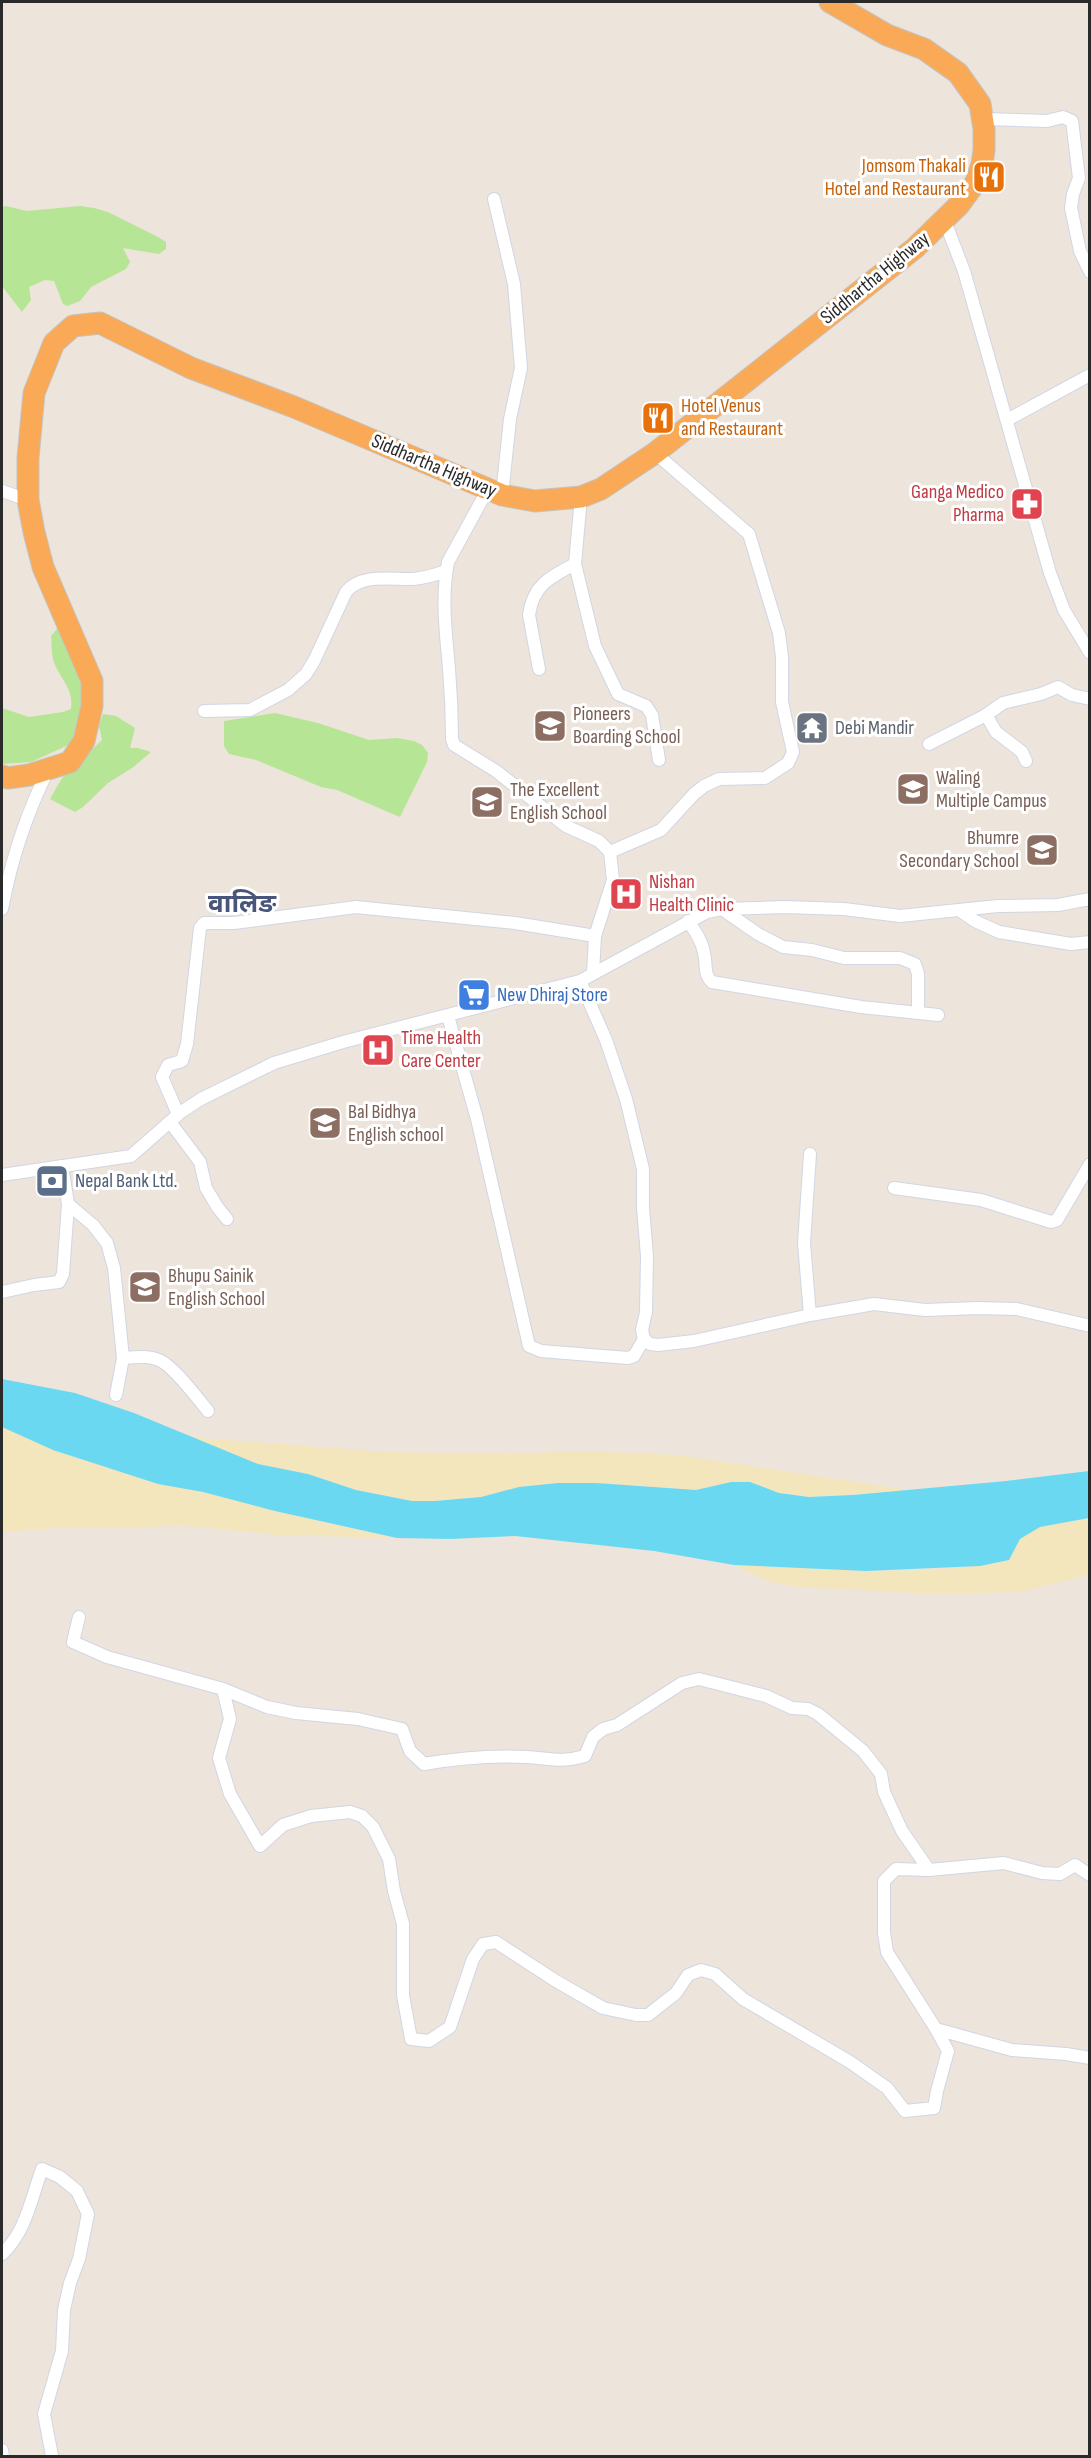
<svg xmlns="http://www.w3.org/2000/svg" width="1091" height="2458" font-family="'Sofia Sans Condensed','Noto Sans Devanagari',sans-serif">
<rect width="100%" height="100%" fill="#ede4db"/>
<g fill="#b7e596">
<polygon points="6,206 27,211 80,206 94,208 108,212 158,237 166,242 166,249 159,254 123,248 130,262 126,269 91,287 80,301 67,306 63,304 54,281 45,280 29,287 31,300 22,312 2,286 2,207"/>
<path d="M65,626L89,692L73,743L31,762L2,764V708L29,717L63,712L71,709C74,691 62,680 55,665C51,657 52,645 51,636L57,629Z"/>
<polygon points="275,713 318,723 369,740 397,738 414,741 422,745 428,753 427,762 400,817 337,790 321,787 256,760 229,754 224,746 224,721"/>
<polygon points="103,714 116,716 135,728 130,748 138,748 151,752 132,768 108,783 83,807 75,812 50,799 62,778 102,740 99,726"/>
</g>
<g fill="#f3e6bd">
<polygon points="2,1427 53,1450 158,1484 203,1492 325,1523 397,1538 279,1535 176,1525 149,1528 58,1528 2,1532"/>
<polygon points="188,1437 386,1452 507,1454 581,1451 678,1455 909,1490 809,1497 779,1493 750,1482 731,1482 696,1490 596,1483 558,1483 519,1488 481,1497 435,1501 412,1501 356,1490 308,1474 258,1464"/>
<path d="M1089,1518V1575L1021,1592L935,1594L801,1587L770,1582L734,1565C823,1569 922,1578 1009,1560L1020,1539L1040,1527Z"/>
</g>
<polygon fill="#6bd8f2" points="2,1379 75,1393 134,1413 258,1464 308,1474 356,1490 412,1501 435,1501 481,1497 519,1487 558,1483 596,1483 696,1490 731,1482 750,1482 779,1493 809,1497 853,1495 1006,1481 1089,1471 1089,1518 1040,1527 1020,1539 1009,1560 980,1566 866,1571 734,1565 654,1551 515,1536 451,1539 397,1538 275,1511 203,1492 158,1484 53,1450 2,1427"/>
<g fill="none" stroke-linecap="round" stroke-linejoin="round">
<defs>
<g id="minor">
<polyline points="983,119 1047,121 1063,117 1072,121 1079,178 1073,194 1071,208 1080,251 1090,272"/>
<polyline points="494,199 514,284 521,368 510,419 502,495"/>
<polyline points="944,219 964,271 1050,573 1064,610 1090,653"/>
<polyline points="1007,420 1090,375"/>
<path d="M488,489L448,562C441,598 446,633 449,669C451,692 452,716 452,739L454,745L496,771L566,826L599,841L610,852"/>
<polyline points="2,491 28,500"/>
<polyline points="575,564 595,646 618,694 646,706 652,715 659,760"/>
<path d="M539,669L529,615C533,585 550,577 575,564L581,497"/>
<path d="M204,711L250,710L288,690L306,674L314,661L346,592C361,573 392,580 413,579C425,578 435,575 446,571"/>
<polyline points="986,715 996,732 1022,752 1026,761"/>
<polyline points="929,744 986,715 1003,703 1041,694 1058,687 1072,695 1090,699"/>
<path d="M2,909C11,860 26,815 48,770"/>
<polyline points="722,909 758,934 783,947 812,950 844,958 900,958 915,964 918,974 918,1013"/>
<polyline points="959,910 975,921 999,932 1071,944 1090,942"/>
<path d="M688,921C695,931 702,941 704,953C707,964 703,974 712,982L861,1007L938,1015"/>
<polyline points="593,973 595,936 613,880 610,852 661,830 694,794 704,786 719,779 765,778 788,763 793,752 782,702 782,657 779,633 749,534 655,453"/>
<polyline points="580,981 606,1040 626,1099 643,1169 643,1208 647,1256 646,1312 642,1330 644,1339 650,1344 658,1345 694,1341 810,1315 874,1304 925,1310 978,1308 1017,1309 1090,1326"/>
<polyline points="448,1016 477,1119 529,1346 541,1351 628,1358 634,1356 644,1339"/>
<polyline points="178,1114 162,1077 168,1065 182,1061 187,1044 200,928 204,923 234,923 356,907 515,923 595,936"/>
<polyline points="170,1122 200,1162 206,1188 218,1208 227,1219"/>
<polyline points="2,1175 131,1156 181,1112 201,1099 274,1063 343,1042 580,981 707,912 722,909 785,907 844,909 900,916 998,906 1058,905 1090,899"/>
<polyline points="894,1188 981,1200 1051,1222 1057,1220 1090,1164"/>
<polyline points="68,1204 93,1225 107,1243 114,1268 123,1358 116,1395"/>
<polyline points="2,1292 34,1285 59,1282 63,1274 68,1204 62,1166"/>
<polyline points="810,1315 804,1243 810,1154"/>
<path d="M123,1358C135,1357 150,1355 161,1361C175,1368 197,1398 208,1411"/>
<path d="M79,1617L73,1642L107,1657L223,1689L267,1707L296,1713L358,1719L402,1729L410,1751L424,1764C458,1758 492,1755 526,1757C549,1758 561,1763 585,1756L593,1737L603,1729L617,1725L682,1683L699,1679L766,1696L792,1708L808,1709L818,1714L863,1751L881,1774L884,1792L902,1831L929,1870L1004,1863L1042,1873L1060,1874L1075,1865L1090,1875"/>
<polyline points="223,1689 230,1719 219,1758 230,1794 260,1846 283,1825 311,1816 350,1812 362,1816 373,1827 389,1859 394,1891 403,1924 403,1995 411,2039 429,2041 450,2027 473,1959 483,1944 496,1942 556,1981 603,2008 636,2015 648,2015 676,1993 688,1975 701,1970 715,1974 743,1999 850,2062 887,2088 905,2111 934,2108 937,2091 948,2051 936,2029 1012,2050 1066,2054 1090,2058"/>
<polyline points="929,1870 896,1869 884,1881 884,1933 887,1952 936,2029"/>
<path d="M2,2254C26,2232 31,2199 42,2169L60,2177L77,2191L88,2214L79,2259L70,2283L64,2310L62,2351L44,2414L52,2456"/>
<polyline points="2,2450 3,2456"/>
</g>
<polyline id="trunk" points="2,776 8,778 29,775 70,762 84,741 92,706 92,681 43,567 34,532 28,500 28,458 34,393 54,343 73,326 100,323 191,368 294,407 502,495 535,501 581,497 601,489 655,453 915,248 959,205 976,182 982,164 984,150 984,129 980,104 958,73 924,49 887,35 830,2"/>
</defs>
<use href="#minor" stroke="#d1d6e3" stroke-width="14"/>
<use href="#trunk" stroke="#c3c3c3" stroke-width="23"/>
<use href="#minor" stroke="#fff" stroke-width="12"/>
<use href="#trunk" stroke="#faaa56" stroke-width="21"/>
</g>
<defs>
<symbol id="restaurant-square" viewBox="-11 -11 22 22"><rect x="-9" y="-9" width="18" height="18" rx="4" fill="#e8710a" stroke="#fff"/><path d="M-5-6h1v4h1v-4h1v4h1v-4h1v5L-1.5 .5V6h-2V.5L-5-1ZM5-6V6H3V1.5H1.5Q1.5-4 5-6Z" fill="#fff"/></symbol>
<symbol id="pharmacy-square" viewBox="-11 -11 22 22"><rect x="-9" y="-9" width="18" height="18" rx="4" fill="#e0444e" stroke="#fff"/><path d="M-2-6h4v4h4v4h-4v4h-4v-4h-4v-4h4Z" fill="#fff"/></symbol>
<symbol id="school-square" viewBox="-11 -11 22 22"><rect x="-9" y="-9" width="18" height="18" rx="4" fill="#8d6e63" stroke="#fff"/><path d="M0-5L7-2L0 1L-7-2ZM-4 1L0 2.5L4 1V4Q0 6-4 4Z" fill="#fff"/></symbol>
<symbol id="temple-square" viewBox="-11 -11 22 22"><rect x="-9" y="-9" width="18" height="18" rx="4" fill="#6b7280" stroke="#fff"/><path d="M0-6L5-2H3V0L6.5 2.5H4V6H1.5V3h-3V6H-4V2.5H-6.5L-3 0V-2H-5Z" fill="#fff"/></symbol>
<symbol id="hospital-square" viewBox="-11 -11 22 22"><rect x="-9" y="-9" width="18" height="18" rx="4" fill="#e0444e" stroke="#fff"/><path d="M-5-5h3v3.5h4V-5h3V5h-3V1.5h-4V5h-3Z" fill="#fff"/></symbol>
<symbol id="supermarket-square" viewBox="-11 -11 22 22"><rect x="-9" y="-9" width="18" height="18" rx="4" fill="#3f7fe0" stroke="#fff"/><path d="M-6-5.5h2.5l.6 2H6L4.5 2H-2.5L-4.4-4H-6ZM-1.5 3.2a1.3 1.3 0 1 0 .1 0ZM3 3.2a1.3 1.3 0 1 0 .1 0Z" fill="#fff"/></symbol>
<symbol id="bank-square" viewBox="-11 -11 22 22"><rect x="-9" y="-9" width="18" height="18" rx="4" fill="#5c6f8a" stroke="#fff"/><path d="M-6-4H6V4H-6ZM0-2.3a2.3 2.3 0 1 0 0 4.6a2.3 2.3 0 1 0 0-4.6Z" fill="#fff"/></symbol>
</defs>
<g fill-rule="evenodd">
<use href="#restaurant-square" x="970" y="158" width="38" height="38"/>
<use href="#restaurant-square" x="639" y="399" width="38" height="38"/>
<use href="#pharmacy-square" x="1008" y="485" width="38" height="38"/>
<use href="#school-square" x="531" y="707" width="38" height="38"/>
<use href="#temple-square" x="793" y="709" width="38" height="38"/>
<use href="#school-square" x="894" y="770" width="38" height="38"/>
<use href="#school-square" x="468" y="783" width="38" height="38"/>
<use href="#school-square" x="1023" y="831" width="38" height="38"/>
<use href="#hospital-square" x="607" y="875" width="38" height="38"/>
<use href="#supermarket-square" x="455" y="976" width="38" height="38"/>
<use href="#hospital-square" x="359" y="1031" width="38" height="38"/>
<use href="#school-square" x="306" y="1104" width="38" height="38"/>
<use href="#bank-square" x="33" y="1162" width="38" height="38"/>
<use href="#school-square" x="126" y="1268" width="38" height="38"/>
</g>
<g text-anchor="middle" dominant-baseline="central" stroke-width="6" stroke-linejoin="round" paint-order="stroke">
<g font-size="20" fill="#c56008" stroke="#fff" text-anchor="end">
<text x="966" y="166">Jomsom Thakali<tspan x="966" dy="23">Hotel and Restaurant</tspan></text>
<text x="681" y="406" text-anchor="start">Hotel Venus<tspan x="681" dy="23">and Restaurant</tspan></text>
</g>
<g font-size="20" fill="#2a2a2a" stroke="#fff">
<text transform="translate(875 278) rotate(-39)">Siddhartha Highway</text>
<text transform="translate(434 466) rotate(23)">Siddhartha Highway</text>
</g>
<g font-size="20" fill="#be3a42" stroke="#fff" text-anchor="start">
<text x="1004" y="492" text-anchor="end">Ganga Medico<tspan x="1004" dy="23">Pharma</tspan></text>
<text x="649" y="882">Nishan<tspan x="649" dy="23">Health Clinic</tspan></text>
<text x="401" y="1038">Time Health<tspan x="401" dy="23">Care Center</tspan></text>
</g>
<g font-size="20" fill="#785e54" stroke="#fff" text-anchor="start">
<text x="573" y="714">Pioneers<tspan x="573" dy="23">Boarding School</tspan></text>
<text x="936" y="778">Waling<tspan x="936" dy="23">Multiple Campus</tspan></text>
<text x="510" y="790">The Excellent<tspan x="510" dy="23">English School</tspan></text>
<text x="1019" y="838" text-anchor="end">Bhumre<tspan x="1019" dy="23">Secondary School</tspan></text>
<text x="348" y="1112">Bal Bidhya<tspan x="348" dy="23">English school</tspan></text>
<text x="168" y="1276">Bhupu Sainik<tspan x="168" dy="23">English School</tspan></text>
</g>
<g font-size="20" fill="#5b616d" stroke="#fff" text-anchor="start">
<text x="835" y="728">Debi Mandir</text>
</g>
<g font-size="20" fill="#366cbe" stroke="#fff" text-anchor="start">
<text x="497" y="995">New Dhiraj Store</text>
</g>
<g font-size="20" fill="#4e5e75" stroke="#fff" text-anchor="start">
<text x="75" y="1181">Nepal Bank Ltd.</text>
</g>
<g font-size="26" font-weight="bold" fill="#49567c" stroke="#fff">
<text x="242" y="904">वालिङ</text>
</g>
</g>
<rect width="1091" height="2458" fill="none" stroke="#2a2a2a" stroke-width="6"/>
</svg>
